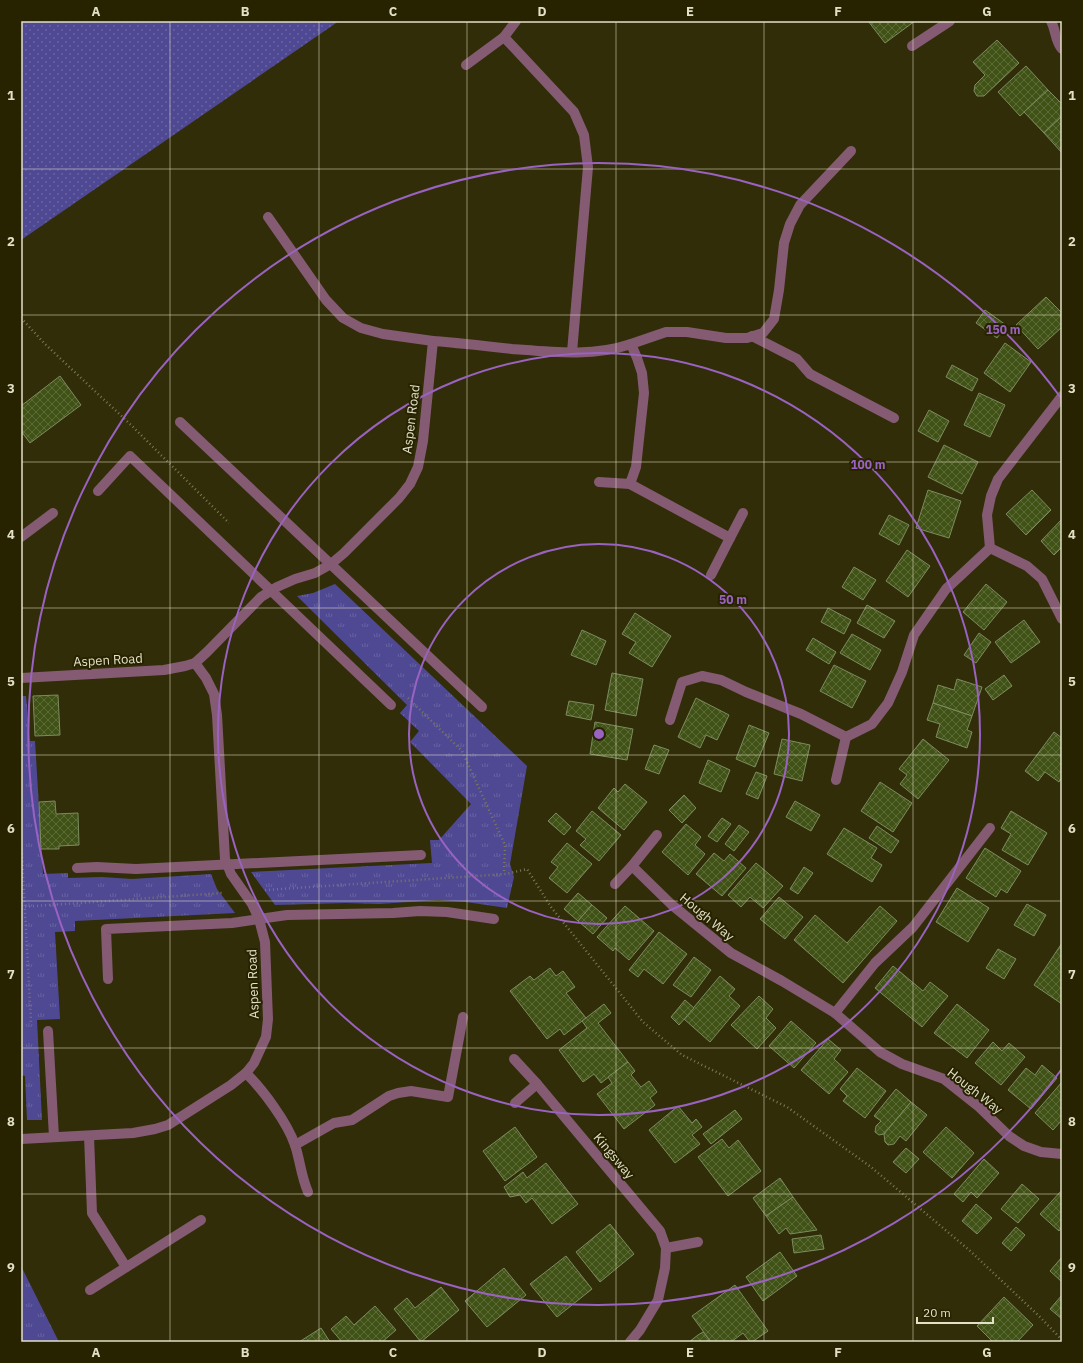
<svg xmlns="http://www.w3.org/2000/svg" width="1083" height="1363" font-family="'IBM Plex Sans',sans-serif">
<defs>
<pattern id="grass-dots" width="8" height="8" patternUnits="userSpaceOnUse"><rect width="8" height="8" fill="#4f4994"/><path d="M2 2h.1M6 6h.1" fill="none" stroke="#6863a2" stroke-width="1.8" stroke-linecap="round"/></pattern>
<pattern id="park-tufts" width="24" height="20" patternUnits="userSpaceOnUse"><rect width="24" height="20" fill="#4f4994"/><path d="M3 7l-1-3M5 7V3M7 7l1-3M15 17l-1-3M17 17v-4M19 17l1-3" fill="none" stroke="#6863a2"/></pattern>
<pattern id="building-cross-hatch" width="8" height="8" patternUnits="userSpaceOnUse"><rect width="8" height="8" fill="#415217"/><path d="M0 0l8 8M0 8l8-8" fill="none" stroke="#5c6b37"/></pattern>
</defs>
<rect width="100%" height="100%" fill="#312d08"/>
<polygon fill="url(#grass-dots)" points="21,21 339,21 21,240"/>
<g fill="url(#park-tufts)">
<polygon points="335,584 527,766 510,864 514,877 507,908 466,902 438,900 379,904 346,903 275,905 251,872 432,863 430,840 439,840 471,804 410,742 419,731 400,713 407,705 297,596 313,593"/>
<polygon points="21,696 26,696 30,741 35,741 43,874 68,873 68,878 102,877 132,879 211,874 217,889 235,913 75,921 75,931 55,932 60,1019 37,1020 42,1120 27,1120 25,1076 21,1075"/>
<polygon points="21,1266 59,1342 21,1342"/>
</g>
<g fill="url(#building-cross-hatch)" stroke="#7c8c5f">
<polygon points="868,21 915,21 885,43"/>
<polygon points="997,40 1019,63 984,96 977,96 974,91 975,85 985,75 973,62"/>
<polygon points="1026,66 1048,90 1020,116 998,92"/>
<polygon points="1048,90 1062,104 1062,116 1044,133 1024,112"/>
<polygon points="1062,116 1062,153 1044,133"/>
<polygon points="1046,297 1062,313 1062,327 1038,349 1016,325"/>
<polygon points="985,310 1006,325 997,338 976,323"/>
<polygon points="1005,343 1031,362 1010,392 984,373"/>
<polygon points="952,365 978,379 972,391 946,377"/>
<polygon points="60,376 81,405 30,443 21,431 21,406"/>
<polygon points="979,393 1005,405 990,437 964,425"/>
<polygon points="929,410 949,421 938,442 918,431"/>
<polygon points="944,445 978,462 962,494 928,477"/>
<polygon points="928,490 961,501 949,538 916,528"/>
<polygon points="1032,490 1051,510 1026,535 1006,514"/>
<polygon points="889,515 909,525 899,545 879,534"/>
<polygon points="1062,519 1062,547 1054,555 1041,541"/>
<polygon points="907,550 930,566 908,597 886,581"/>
<polygon points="854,567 876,580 863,600 842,587"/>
<polygon points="986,584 1007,602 984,630 963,612"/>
<polygon points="867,605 895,621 884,638 857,623"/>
<polygon points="828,608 851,620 844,634 821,622"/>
<polygon points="635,613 671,636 652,667 629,653 636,642 622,634"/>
<polygon points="1024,620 1040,642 1011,663 995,642"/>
<polygon points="582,630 606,641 596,665 571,655"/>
<polygon points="979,633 991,642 976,663 964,655"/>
<polygon points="852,634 881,650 870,670 840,653"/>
<polygon points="813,638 836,652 829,664 806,650"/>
<polygon points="834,665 866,681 852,708 820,691"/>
<polygon points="612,673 643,679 636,716 605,710"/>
<polygon points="1004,675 1012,686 993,700 985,689"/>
<polygon points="957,679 982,687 972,716 933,703 938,685 954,690"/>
<polygon points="58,695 60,735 35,736 33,696"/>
<polygon points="696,698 729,715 717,740 706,735 700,748 678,737"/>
<polygon points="569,701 594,705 591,720 566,715"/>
<polygon points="933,703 972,716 967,730 972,732 967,748 936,737 940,724 927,720"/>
<polygon points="595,722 633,729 627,760 590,754"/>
<polygon points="749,725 769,733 755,767 736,759"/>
<polygon points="1054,732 1062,738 1062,778 1059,782 1045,772 1038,781 1025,771"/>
<polygon points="782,739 810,745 802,781 774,774"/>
<polygon points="923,739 949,760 918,799 900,784 907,775 899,769"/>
<polygon points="654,745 669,750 659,774 645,769"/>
<polygon points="708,760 730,770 721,792 699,783"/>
<polygon points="756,772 767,776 758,799 746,794"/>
<polygon points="880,782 912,803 893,832 861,811"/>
<polygon points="625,784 647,802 624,830 598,808 614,788 618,792"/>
<polygon points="684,795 696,808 682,823 669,810"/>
<polygon points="55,801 56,814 78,813 79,845 59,846 59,849 41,849 39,802"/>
<polygon points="795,801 820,815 811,831 786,817"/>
<polygon points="592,811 621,835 599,861 580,845 586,839 576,831"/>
<polygon points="1011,811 1047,833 1028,865 1002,850 1011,834 1001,828"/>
<polygon points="556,813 571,827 564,835 548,821"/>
<polygon points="722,818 731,824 717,842 708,836"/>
<polygon points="686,824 701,837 695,845 705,854 688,875 662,852"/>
<polygon points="739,825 749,832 734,851 725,844"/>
<polygon points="877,826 899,841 891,853 869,838"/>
<polygon points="844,828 877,848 871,858 882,865 872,882 827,854"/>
<polygon points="567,843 592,864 567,893 549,878 558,867 551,862"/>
<polygon points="985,848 1021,871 1007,893 1001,889 996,897 966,878"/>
<polygon points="714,853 724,861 730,854 746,868 722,896 696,874"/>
<polygon points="756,863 783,886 763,908 750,897 741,907 728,895"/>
<polygon points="804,867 813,873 798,894 790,889"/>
<polygon points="957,888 989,908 968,942 936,922"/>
<polygon points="578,893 592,905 578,921 564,909"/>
<polygon points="779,897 803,917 785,939 760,919"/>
<polygon points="1027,904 1046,915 1034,936 1014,925"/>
<polygon points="592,905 607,918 593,934 578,921"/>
<polygon points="625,906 654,931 629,960 615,948 613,951 597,937"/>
<polygon points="880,906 897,921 843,983 794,940 815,915 847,943"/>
<polygon points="659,932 687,954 663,984 644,969 638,977 629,970"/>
<polygon points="1062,943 1062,1004 1034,985"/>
<polygon points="998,949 1016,959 1004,979 986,968"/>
<polygon points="694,957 711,970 691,997 673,985"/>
<polygon points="893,966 923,991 930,982 948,996 922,1027 875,988"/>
<polygon points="550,968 556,976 563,971 575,987 566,993 586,1018 564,1035 560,1029 547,1039 510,991 530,976 534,980"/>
<polygon points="720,976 735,989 729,996 740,1006 710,1042 684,1019"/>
<polygon points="759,996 773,1009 766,1018 776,1028 757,1049 731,1025"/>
<polygon points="685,1000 694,1008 679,1025 671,1017"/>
<polygon points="604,1004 611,1013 598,1023 628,1062 601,1083 594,1074 583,1082 559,1050 587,1028 582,1021"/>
<polygon points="957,1004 989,1030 967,1058 934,1033"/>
<polygon points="791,1021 816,1043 794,1068 769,1046"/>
<polygon points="828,1039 841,1050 834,1059 848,1072 829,1094 801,1070"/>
<polygon points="993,1042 1002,1051 1009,1043 1025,1057 1001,1085 975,1063"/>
<polygon points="628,1062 635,1071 631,1075 641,1087 649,1081 657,1092 650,1098 655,1105 624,1129 597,1094 612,1083 608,1077"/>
<polygon points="1042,1065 1057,1078 1031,1109 1008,1090 1026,1068 1035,1075"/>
<polygon points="857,1068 886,1091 865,1118 843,1101 847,1096 840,1089"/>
<polygon points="1062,1082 1062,1120 1053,1130 1035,1113"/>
<polygon points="896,1089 911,1102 884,1134 879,1135 875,1132 876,1126 881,1121 874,1116"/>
<polygon points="911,1102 927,1115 906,1141 900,1136 894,1144 888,1145 885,1142 884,1134"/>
<polygon points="678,1106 692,1123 696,1119 702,1127 692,1135 700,1144 675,1163 649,1130"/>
<polygon points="735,1110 742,1119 711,1144 703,1134"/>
<polygon points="515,1127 537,1157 505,1181 483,1151"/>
<polygon points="946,1127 974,1153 952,1178 923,1152"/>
<polygon points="722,1139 729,1148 738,1140 761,1171 728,1196 698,1157"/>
<polygon points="906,1148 919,1159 906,1173 893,1162"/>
<polygon points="984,1159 999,1173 977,1198 971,1192 963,1202 954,1194"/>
<polygon points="546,1163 578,1204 552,1224 532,1198 526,1203 520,1195 510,1197 504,1187 523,1172 527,1178"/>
<polygon points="780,1178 793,1197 766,1216 753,1198"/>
<polygon points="1022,1184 1039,1199 1018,1223 1001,1209"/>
<polygon points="1062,1190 1062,1227 1059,1231 1040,1214"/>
<polygon points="793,1197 817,1230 790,1234 786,1228 779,1234 766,1216"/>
<polygon points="976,1204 992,1218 977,1234 962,1221"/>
<polygon points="610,1224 634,1254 600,1282 576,1252"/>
<polygon points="1016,1227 1025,1235 1011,1251 1002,1243"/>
<polygon points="821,1235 824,1249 794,1253 792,1239"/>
<polygon points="780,1252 797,1276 763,1301 746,1277"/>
<polygon points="566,1256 592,1289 557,1317 530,1284"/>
<polygon points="1062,1257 1062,1282 1050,1271"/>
<polygon points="504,1268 526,1295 487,1327 465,1301"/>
<polygon points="735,1285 768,1331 752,1342 750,1342 743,1333 731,1342 711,1342 692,1316"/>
<polygon points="441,1287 459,1310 421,1342 394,1309 407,1298 415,1308"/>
<polygon points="1062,1295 1062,1319 1050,1309"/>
<polygon points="1004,1297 1033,1325 1017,1342 993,1342 977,1326"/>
<polygon points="375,1306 396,1330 382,1342 342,1342 331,1329 346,1316 354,1325"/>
<polygon points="321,1328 330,1342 299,1342"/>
<polygon points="703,1332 711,1342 689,1342 698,1335"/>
</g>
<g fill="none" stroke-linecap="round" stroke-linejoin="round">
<g stroke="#7c7959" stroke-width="2.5" stroke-dasharray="1 3" stroke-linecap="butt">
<polyline points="21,318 45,344 132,426 229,523"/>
<polyline points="408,698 462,751 505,845 504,874"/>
<polyline points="21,837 31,1022"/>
<polyline points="265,890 506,874 527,869 551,907 643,1022 682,1055 787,1107 871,1167 969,1250 1039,1316 1062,1340"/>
<polyline points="21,907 222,893"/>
</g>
<g stroke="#845b72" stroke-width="10">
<path d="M1051,21C1056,30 1055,42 1062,49"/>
<polyline points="504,37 516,21"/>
<polyline points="912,46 950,21"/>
<polyline points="466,65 504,37 574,112 584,135 588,167 572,352"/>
<polyline points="752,336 797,359 810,374 894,418"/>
<path d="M433,341C459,343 486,346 512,349C551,352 593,357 631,344L637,358L642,373L644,393L636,467L630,484L599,482"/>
<polyline points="631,344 666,332 687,332 726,338 747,338 763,333 774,319 779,290 784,243 790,224 800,205 851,151"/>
<polyline points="180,422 482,707"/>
<polyline points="630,484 730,538 711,575"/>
<polyline points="98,491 130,456 391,705"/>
<polyline points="21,537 53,513"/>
<polyline points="730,538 743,513"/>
<polyline points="990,548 987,515 991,496 998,479 1062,396"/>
<polyline points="21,678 164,670 185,666 195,663"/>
<polyline points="670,720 682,682 702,676 721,680 746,692 801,714 846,737 872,724 888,703 902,672 914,635 946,589 990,548 1027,566 1042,579 1062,619"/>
<polyline points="836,780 846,737"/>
<polyline points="632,866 672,905 731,953 782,981 835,1013 880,1052 902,1064 944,1079 978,1106 1009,1136 1024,1146 1041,1152 1062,1154"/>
<polyline points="77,868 97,867 136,869 421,855"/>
<polyline points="615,884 632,866 657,835"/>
<polyline points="108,979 106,929 232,923 287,915 393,913 420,911 447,912 494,919"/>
<polyline points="835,1013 875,963 913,927 990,828"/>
<polyline points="48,1031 54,1137"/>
<polyline points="514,1059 537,1084 660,1231 666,1248 665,1268 658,1300 640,1330 630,1342"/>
<path d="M246,1073C263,1090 287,1122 295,1145C300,1160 301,1176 308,1192"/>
<polyline points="515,1103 537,1084"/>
<polyline points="89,1136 92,1213 126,1267"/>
<polyline points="21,1139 133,1133 155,1129 168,1125 231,1085 246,1073 254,1063 266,1037 268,1019 265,942 259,919 252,904 231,874 225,859 217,715 214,694 206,678 195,663 207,652 261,597 277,587 295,579 315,573 331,564 344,553 399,498 410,484 418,467 423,441 433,341 383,334 361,328 343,318 326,300 268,217"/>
<polyline points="295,1145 334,1123 352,1120 389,1096 398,1093 411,1091 448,1097 463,1017"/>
<polyline points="666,1248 698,1242"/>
<polyline points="90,1290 201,1220"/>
</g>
</g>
<path fill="none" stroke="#e2e0c7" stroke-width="1" stroke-opacity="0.55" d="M170,21V1342M319,21V1342M467,21V1342M616,21V1342M764,21V1342M913,21V1342M21,169H1062M21,315H1062M21,462H1062M21,608H1062M21,755H1062M21,901H1062M21,1048H1062M21,1194H1062"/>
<g fill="none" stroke="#9a62c1" stroke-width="2">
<circle cx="599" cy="734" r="190"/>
<circle cx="599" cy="734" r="381"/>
<path d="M1061 1070A571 571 0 1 1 1061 398"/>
</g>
<g text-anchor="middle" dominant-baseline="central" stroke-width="4" stroke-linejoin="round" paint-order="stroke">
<g font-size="13" fill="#e2e0c7" stroke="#272300">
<text transform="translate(411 419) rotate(-83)">Aspen Road</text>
<text transform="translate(108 660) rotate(-3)">Aspen Road</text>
<text transform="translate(707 917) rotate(40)">Hough Way</text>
<text transform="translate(253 984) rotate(-92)">Aspen Road</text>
<text transform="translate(975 1091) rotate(38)">Hough Way</text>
<text transform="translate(614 1156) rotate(50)">Kingsway</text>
</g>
</g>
<circle cx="599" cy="734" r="6" fill="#9a62c1" stroke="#272300" stroke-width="2"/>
<g font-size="12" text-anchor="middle" font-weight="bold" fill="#9a62c1" stroke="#272300" stroke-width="4" stroke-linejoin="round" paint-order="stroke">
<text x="1003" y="334">150 m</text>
<text x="868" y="469">100 m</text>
<text x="733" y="604">50 m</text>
</g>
<rect width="1083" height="1363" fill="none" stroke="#272300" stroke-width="44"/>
<path d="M917 1317v6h76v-6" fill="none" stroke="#e2e0c7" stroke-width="2"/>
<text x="923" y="1317" font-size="12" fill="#e2e0c7" stroke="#272300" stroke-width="3" paint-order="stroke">20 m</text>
<rect x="22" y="22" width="1039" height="1319" fill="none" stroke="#e2e0c7" stroke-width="1.5"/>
<g font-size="13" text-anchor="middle" font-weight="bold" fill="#e2e0c7">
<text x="96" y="16">A</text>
<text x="245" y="16">B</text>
<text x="393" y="16">C</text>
<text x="542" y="16">D</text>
<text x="690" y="16">E</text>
<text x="838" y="16">F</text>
<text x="987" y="16">G</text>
<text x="11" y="100">1</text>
<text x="1072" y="100">1</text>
<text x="11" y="246">2</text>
<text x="1072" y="246">2</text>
<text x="11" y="393">3</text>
<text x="1072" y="393">3</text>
<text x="11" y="539">4</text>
<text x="1072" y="539">4</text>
<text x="11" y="686">5</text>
<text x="1072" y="686">5</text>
<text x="11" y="833">6</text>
<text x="1072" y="833">6</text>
<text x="11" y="979">7</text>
<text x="1072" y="979">7</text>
<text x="11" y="1126">8</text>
<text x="1072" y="1126">8</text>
<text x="11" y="1272">9</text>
<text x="1072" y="1272">9</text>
<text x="96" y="1357">A</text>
<text x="245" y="1357">B</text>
<text x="393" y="1357">C</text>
<text x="542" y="1357">D</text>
<text x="690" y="1357">E</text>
<text x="838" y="1357">F</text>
<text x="987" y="1357">G</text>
</g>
</svg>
